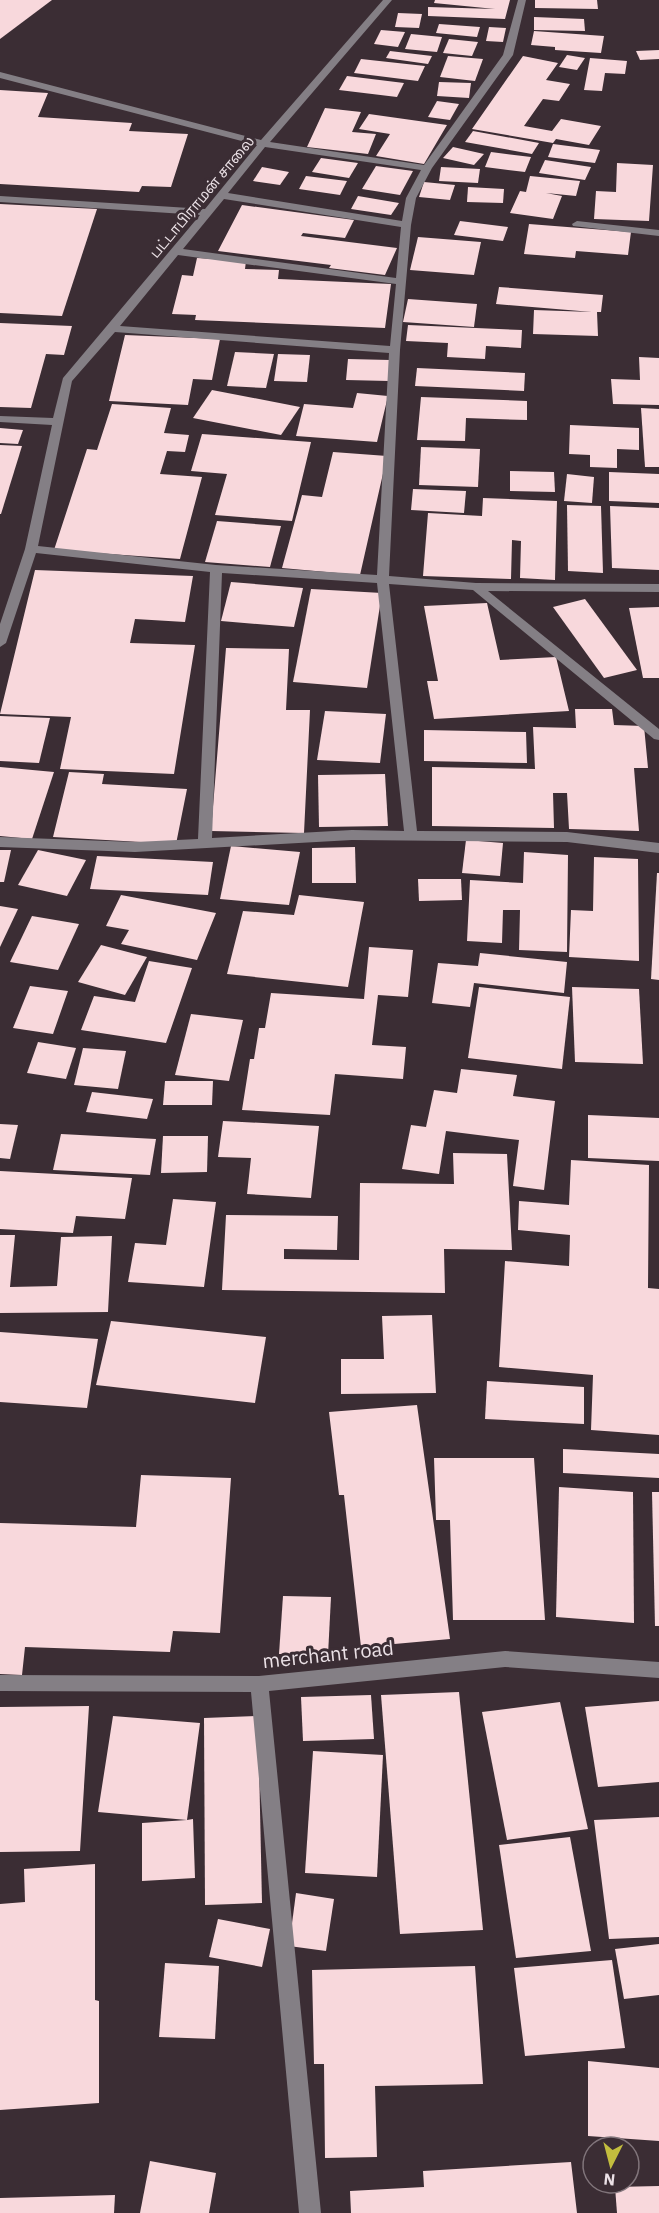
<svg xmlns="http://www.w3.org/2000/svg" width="659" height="2213" font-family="'IBM Plex Sans','Noto Sans Tamil',sans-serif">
<rect width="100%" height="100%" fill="#3b2d34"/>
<g fill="#f8d8dc">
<polygon points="0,0 52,0 0,39"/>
<polygon points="435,0 510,0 505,19 428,16 428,7 495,9 434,3"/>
<polygon points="535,0 597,0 598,9 535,8"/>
<polygon points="398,13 422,14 419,28 395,27"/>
<polygon points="534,17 584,19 585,31 534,30"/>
<polygon points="439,24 480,27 477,37 436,33"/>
<polygon points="489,27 506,28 503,42 486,41"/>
<polygon points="381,30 405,32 398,47 374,44"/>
<polygon points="534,31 604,36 601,53 555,50 555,47 531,45"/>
<polygon points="411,34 442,37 437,52 405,49"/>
<polygon points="449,39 478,42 472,56 443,53"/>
<polygon points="659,50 659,59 640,60 636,51"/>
<polygon points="390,51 432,56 428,64 386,58"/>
<polygon points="567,55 585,58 577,70 559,67"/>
<polygon points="448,56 483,59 475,81 440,77"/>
<polygon points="523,56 558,63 546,80 570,84 559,101 543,99 524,126 552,131 561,119 601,126 589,145 556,139 553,143 472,129"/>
<polygon points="590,58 627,61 625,74 605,73 602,91 584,90"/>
<polygon points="361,59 425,66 418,81 354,73"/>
<polygon points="347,76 404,83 397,97 339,90"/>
<polygon points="439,82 471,83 469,98 437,96"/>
<polygon points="0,90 48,93 38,117 132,123 129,131 188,134 171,187 142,186 139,192 0,184"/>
<polygon points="437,101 459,104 450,120 428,117"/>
<polygon points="325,108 361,112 352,132 376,134 368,154 307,147"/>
<polygon points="369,114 447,125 424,164 376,156 390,134 359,129"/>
<polygon points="473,131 539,143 532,154 465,142"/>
<polygon points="553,144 600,150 595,163 548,157"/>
<polygon points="453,147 484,154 474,165 443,158"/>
<polygon points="491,152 531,157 525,172 485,167"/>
<polygon points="321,158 358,163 349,178 312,172"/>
<polygon points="545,160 591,167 585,180 539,173"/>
<polygon points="617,163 653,165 649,221 594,219 596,191 616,192"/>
<polygon points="376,166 413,171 400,195 362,189"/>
<polygon points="262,167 289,172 280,185 253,181"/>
<polygon points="441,167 480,169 478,183 439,181"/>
<polygon points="306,176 347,181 340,195 299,189"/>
<polygon points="530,176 580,181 576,196 546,193 562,196 553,219 510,213 520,191 526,192"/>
<polygon points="424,182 455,185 450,200 419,197"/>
<polygon points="468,187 504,189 503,203 467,202"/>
<polygon points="358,196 399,203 391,215 351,209"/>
<polygon points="0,204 97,209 62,316 0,313"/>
<polygon points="242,205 354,220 345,238 303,233 301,236 397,248 385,275 329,268 331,265 218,251"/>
<polygon points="460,221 508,227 503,241 454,235"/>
<polygon points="529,224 631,232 628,255 576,251 575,258 524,254"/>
<polygon points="418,237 481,242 474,275 410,270"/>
<polygon points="197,258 246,261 245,269 279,270 278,279 391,284 385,328 195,320 196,315 172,314 182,275 193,276"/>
<polygon points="499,287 603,295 601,312 597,312 598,336 533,334 534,310 592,312 496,304"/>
<polygon points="408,299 477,304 474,327 403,322"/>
<polygon points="0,323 72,326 64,355 46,354 31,408 0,407"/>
<polygon points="408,325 522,330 521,348 486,346 485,359 447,357 448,343 406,341"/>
<polygon points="125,335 220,339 212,380 193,379 188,405 109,401"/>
<polygon points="235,352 274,354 266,388 227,386"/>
<polygon points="278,354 310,355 307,382 274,381"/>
<polygon points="639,357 659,358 659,405 613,404 611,379 640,380"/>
<polygon points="348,359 390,360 389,381 346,380"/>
<polygon points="417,368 525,373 524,391 415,386"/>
<polygon points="212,390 300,407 281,435 193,418"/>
<polygon points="357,393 388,396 377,442 296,436 304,404 353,408"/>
<polygon points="421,397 527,401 527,420 466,418 465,441 417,440"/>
<polygon points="112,404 171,408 164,433 189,435 185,452 167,451 160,474 202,477 180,559 54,550 87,449 97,450"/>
<polygon points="641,408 659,409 659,467 645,467"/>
<polygon points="570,425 639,428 639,450 617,449 617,468 590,467 590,455 569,454"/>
<polygon points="0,428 23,430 18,444 0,443"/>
<polygon points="202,434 311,442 292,521 215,515 227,474 191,471"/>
<polygon points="0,445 22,446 1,514 0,514"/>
<polygon points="421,447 480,449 478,487 419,485"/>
<polygon points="333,452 387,456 360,575 282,568 302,495 322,497"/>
<polygon points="510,471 554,472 555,492 510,491"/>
<polygon points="609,472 659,474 659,503 609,501"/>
<polygon points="567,474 594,477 592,503 564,501"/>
<polygon points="413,489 466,491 464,513 411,510"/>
<polygon points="483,498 557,501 555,580 520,578 521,541 512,540 511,579 423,576 428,513 482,516"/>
<polygon points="567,505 601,506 603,573 568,571"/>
<polygon points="610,506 659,508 659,570 612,568"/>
<polygon points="217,521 281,526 270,567 205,562"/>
<polygon points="35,570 193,576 185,622 135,619 130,643 195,645 174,774 60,769 71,717 0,714"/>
<polygon points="231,582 303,588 294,627 221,621"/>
<polygon points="311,589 382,593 367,688 293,682"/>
<polygon points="585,599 637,670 604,678 553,607"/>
<polygon points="487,603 500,660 556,657 569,711 434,719 427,681 438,681 424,606"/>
<polygon points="659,607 659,678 643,678 629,608"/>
<polygon points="226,648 289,649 286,710 310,710 304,833 211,831"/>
<polygon points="575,709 612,709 614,725 644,726 648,768 634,768 639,831 569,829 567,793 553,793 554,828 432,826 432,767 535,769 533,727 576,728"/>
<polygon points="325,711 386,714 380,763 317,760"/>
<polygon points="0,716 50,718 39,763 0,761"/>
<polygon points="424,730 526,732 527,763 424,761"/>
<polygon points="0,767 54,772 32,839 0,836"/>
<polygon points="69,772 104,774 102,784 187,789 176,844 53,837"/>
<polygon points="385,774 388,826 319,827 318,775"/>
<polygon points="466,840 503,843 500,876 462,873"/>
<polygon points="231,846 300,852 289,905 220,899"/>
<polygon points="355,847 356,883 312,883 312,848"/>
<polygon points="0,850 11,850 4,882 0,882"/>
<polygon points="38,850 86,860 67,896 18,885"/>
<polygon points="524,852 568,855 567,952 519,950 520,910 503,910 502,943 467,941 470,880 523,883"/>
<polygon points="97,856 213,862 208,895 90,889"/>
<polygon points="594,857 638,859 639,961 569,957 571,910 593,911"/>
<polygon points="657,873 659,873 659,980 651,979"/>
<polygon points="418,879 461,879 462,900 419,901"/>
<polygon points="121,895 216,913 197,960 121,944 129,930 106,926"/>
<polygon points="299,895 364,902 348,987 227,974 243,911 294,915"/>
<polygon points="0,906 18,909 0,947"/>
<polygon points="32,916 79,924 58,970 10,962"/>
<polygon points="101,945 147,957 125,995 78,982"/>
<polygon points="369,947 413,950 408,997 378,995 372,1045 406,1047 403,1079 335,1074 330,1115 242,1110 250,1059 254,1059 259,1028 265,1028 271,993 364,999"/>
<polygon points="480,953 567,962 564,993 474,983 470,1007 432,1003 438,963 478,966"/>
<polygon points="149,961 192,968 166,1043 81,1030 94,996 135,1002"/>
<polygon points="30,986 68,991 53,1034 13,1028"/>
<polygon points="479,987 570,997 562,1069 468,1058"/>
<polygon points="572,987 639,989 643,1064 575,1062"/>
<polygon points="191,1014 243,1020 229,1081 175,1075"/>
<polygon points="38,1042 76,1048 66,1079 27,1073"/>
<polygon points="83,1048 126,1051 118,1089 74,1085"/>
<polygon points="461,1069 517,1075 513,1096 555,1101 544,1190 513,1186 519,1140 446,1131 439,1174 402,1169 411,1125 426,1127 434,1090 457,1093"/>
<polygon points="165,1081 213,1081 212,1105 163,1105"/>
<polygon points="92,1092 153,1099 147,1119 86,1112"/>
<polygon points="588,1115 659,1118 659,1161 588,1158"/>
<polygon points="223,1121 319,1126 311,1198 247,1194 251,1158 218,1157"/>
<polygon points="0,1124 18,1125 10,1159 0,1158"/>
<polygon points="61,1134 156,1139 150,1175 53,1170"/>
<polygon points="163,1136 208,1136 207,1172 161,1173"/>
<polygon points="453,1153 507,1154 512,1250 444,1249 445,1293 222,1290 226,1215 338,1216 337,1250 284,1249 284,1259 359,1260 360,1183 454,1184"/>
<polygon points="571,1160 649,1165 648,1288 659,1289 659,1435 591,1430 593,1375 499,1367 505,1261 569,1266 570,1235 518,1230 519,1201 569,1205"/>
<polygon points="0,1171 132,1178 125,1219 76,1216 73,1233 0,1229"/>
<polygon points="173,1199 216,1202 204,1287 128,1282 135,1243 166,1245"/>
<polygon points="0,1235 15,1235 10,1287 57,1286 61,1237 112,1236 108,1312 0,1313"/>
<polygon points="432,1315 436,1393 341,1394 341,1359 384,1359 382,1316"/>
<polygon points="111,1321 266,1337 255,1403 96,1385"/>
<polygon points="0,1332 98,1339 87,1408 0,1402"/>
<polygon points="487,1381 584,1387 584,1424 485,1419"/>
<polygon points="417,1405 450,1639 361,1647 344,1495 339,1495 329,1412"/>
<polygon points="563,1449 659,1454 659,1478 563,1473"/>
<polygon points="434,1458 534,1458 545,1620 453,1620 450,1520 436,1520"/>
<polygon points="141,1475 231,1478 220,1633 173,1631 170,1652 25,1647 22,1675 0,1674 0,1523 136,1527"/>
<polygon points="559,1487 633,1492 634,1623 556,1617"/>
<polygon points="652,1492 659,1492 659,1626 655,1626"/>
<polygon points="283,1596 331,1597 328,1655 279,1654"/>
<polygon points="459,1692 483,1930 400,1934 381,1695"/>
<polygon points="371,1695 374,1739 303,1741 301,1697"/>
<polygon points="659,1701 659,1782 598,1787 585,1707"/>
<polygon points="560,1702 588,1829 507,1840 482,1712"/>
<polygon points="89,1706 80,1851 0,1852 0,1707"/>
<polygon points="113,1716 200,1723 187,1820 193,1819 195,1878 142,1881 142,1823 187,1820 98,1812"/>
<polygon points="258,1716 262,1903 205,1905 204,1718"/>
<polygon points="313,1751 383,1755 377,1877 305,1873"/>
<polygon points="659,1817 659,1937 609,1939 594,1820"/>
<polygon points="570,1837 591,1951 516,1958 499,1845"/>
<polygon points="95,1864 95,2000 99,2001 99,2103 0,2110 0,1904 25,1902 24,1869"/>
<polygon points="296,1893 334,1899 326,1951 289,1946"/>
<polygon points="218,1919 270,1929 262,1967 209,1957"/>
<polygon points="659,1944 659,1995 624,1999 615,1949"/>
<polygon points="612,1960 625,2048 525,2056 514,1968"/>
<polygon points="165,1963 219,1966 215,2039 159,2037"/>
<polygon points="475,1966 483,2084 375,2086 377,2157 325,2158 324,2064 314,2064 312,1970"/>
<polygon points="588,2061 659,2068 659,2141 588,2136"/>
<polygon points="150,2161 216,2173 209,2213 140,2213"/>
<polygon points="571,2162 577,2213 351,2213 350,2191 424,2187 423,2171"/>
<polygon points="659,2186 659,2213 617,2213 615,2187"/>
<polygon points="115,2195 114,2213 0,2213 0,2198"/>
</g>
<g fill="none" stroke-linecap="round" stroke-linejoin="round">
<g fill="#847f85" fill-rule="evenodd">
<path d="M383,0H392L270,142L424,165L503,55L518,0H526L513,55L432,168L416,198L411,225L400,350L389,576L476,583L659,584V592L488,591L659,729V740L654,739L473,590L389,584L417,831L567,832L659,843V853L567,842L352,840L135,852L0,847V837L135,842L198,839L210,572L36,553L6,643L0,647V624L25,549L52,425L0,422V416L53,418L63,378L200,215L0,202V196L205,209L257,145L0,78V72L261,140ZM265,147L421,170L406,198L402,221L228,193ZM224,199L401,227L396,278L183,249ZM178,255L396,284L390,346L120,326ZM115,332L389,353L377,575L216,565L38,546L72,381ZM222,573L377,583L404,831L352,830L212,838Z"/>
<polygon points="577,221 659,230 659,236 573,226 572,224"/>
<polygon points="505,1651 659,1662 659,1678 505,1667 269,1691 321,2213 299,2213 251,1692 0,1691 0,1675 259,1676"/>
</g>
</g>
<g text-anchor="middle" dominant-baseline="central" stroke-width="6" stroke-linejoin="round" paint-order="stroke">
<g font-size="14" fill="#ebe1e6" stroke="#3b2d34">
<text transform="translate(202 197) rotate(-50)">பட்டாபிராமன் சாலை</text>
</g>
<g font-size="20" fill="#ebe1e6" stroke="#3b2d34">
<text transform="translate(328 1654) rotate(-6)">merchant road</text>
</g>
</g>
<g transform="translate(611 2165) rotate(186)"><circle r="28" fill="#3b2d34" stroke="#81757b" stroke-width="1.5"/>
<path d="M0-4.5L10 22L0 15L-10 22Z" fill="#c3bd3e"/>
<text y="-9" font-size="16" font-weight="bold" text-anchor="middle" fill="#ebe1e6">N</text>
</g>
</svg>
